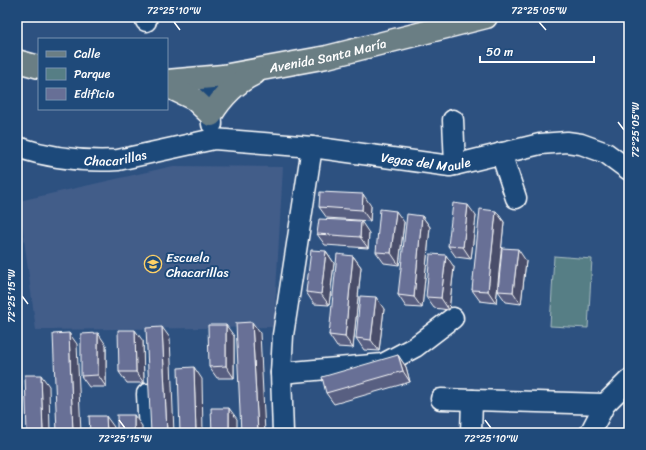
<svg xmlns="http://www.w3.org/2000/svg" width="646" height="450" font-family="Sriracha,sans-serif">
<rect width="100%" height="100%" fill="#2d5180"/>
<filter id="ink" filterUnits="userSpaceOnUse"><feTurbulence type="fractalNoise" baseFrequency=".025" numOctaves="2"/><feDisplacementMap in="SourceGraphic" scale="8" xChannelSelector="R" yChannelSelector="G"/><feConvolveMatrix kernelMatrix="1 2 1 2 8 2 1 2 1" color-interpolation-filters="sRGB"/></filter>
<g filter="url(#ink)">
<polygon fill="#425d89" points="173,166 283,167 274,327 36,330 19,201"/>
<polygon fill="#567e85" stroke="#aabec2" points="554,256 592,259 588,328 550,326"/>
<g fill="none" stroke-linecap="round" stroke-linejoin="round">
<defs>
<g id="minor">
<polyline points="145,17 146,21"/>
<polyline points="209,78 212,124"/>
<polyline points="453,120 455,165"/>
<path id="s1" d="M17,147C50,158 83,162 118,160L214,139L312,147L450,166L540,144L567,142L581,144L606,153L629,170"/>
<polyline points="501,153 516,198"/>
<polyline points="281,373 383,364 415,347 453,318"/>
<polyline points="147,394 149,433"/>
<polyline points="441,399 605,404"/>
<polyline points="283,433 281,373 283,335 312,147"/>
<polyline points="471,433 472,400"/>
<polyline points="590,433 605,404 629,380"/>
</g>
<g id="major">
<polyline points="17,61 39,67"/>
<path id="s2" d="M167,81L223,76L327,57L486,17"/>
<path d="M167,86L194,99L211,115C222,97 235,83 254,74"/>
</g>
</defs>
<use href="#minor" stroke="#fff" stroke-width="23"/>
<use href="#major" stroke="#fff" stroke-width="25"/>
<use href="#minor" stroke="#1f4a7a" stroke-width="20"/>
<use href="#major" stroke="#6b7e84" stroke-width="22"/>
</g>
<g fill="#595f81" stroke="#fff">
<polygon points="371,206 370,221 327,218 319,207"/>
<polygon points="496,211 504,222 496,303 480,301 472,290"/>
<polygon points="422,216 430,227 422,308 406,307 398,295"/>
<polygon points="476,216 471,259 456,257 448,246"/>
<polygon points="404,222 399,265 384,263 376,252"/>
<polygon points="369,233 368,248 325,245 317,234"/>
<polygon points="326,251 334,263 329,305 314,304 306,292"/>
<polygon points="353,256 361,267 353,348 337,347 329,335"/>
<polygon points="526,261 521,304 506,302 498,291"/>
<polygon points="454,267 449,310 434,308 426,297"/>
<polygon points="384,309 379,351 364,350 356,338"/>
<polygon points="234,336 234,378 217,378 209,367"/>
<polygon points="143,341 144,383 127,383 119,372"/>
<polygon points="106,345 106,387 89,387 81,376"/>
<polygon points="398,355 406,367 410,382 334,404 326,393"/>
</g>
<g fill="#484e69" stroke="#fff">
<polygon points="363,194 371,206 370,221 362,210"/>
<polygon points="468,205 476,216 471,259 463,247"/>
<polygon points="396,211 404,222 399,265 391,253"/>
<polygon points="496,211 504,222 496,303 488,291"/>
<polygon points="422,216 430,227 422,308 414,297"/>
<polygon points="361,221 369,233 368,248 360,237"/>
<polygon points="518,249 526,261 521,304 513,292"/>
<polygon points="326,251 334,263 329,305 321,294"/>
<polygon points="446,255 454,267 449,310 441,298"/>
<polygon points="353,256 361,267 353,348 345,337"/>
<polygon points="376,297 384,309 379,351 371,340"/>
<polygon points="252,322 260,333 265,433 258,433"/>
<polygon points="226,325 234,336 234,378 226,366"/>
<polygon points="162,327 170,338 174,433 167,433"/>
<polygon points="135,330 143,341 144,383 136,372"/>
<polygon points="69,333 77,344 81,433 73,433"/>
<polygon points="98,333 106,345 106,387 98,375"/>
<polygon points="398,355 406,367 410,382 403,371"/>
<polygon points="194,367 202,379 203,433 196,433"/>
<polygon points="41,375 49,386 50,433 43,433"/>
<polygon points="229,408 237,419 237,433 229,433"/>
<polygon points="134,415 142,426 142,433 134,433"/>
<polygon points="106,416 114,427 114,433 107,433"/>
<polygon points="17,426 19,429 17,432"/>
</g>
<g fill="#676f96" stroke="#fff">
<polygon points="320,192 363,194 362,210 319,207"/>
<polygon points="453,203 468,205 463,247 448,246"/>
<polygon points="380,209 396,211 391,253 376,252"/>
<polygon points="480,209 496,211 488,291 472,290"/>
<polygon points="407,214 422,216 414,297 398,295"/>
<polygon points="319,219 361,221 360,237 317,234"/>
<polygon points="502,248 518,249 513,292 498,291"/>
<polygon points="311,250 326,251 321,294 306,292"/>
<polygon points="337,254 353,256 345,337 329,335"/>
<polygon points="430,254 446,255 441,298 426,297"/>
<polygon points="360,296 376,297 371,340 356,338"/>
<polygon points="252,322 258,433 241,433 236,323"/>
<polygon points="208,325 226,325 226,366 209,367"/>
<polygon points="162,327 167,433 151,433 146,328"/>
<polygon points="118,330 135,330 136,372 119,372"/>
<polygon points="69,333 73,433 57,433 53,334"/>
<polygon points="98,333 98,375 81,376 81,334"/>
<polygon points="398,355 403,371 326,393 322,377"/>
<polygon points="194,367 196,433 180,433 178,368"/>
<polygon points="25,375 41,375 43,433 27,433"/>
<polygon points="211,408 229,408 229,433 212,433"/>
<rect x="117" y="415" width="17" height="18"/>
<polygon points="89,416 106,416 107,433 90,433"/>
</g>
</g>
<path fill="none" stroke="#fff" stroke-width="1.5" d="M174,22L180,30M539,22L546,30M618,122L624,130M22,296L28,304M119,420L125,428M485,420L491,428"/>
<defs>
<symbol id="school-ring" viewBox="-11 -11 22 22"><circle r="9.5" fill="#1f4a7a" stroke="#ffd166" stroke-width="1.5"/><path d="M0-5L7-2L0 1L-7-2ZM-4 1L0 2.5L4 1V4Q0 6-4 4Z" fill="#ffd166"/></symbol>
</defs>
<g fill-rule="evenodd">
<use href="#school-ring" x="143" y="254" width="20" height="20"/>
</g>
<g text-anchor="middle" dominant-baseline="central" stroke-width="4" stroke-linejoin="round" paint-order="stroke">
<g font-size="13" fill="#fff" stroke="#1f4a7a">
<text stroke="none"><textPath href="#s2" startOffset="163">Avenida Santa María</textPath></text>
<text stroke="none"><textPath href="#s1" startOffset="100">Chacarillas</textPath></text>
<text stroke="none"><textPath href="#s1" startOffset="414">Vegas del Maule</textPath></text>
</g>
<g font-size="13" fill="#fff" stroke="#1f4a7a" text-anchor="start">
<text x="166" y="257">Escuela<tspan x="166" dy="15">Chacarillas</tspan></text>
</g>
</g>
<rect width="646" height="450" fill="none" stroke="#1f4a7a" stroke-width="44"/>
<rect x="38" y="38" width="130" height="72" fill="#1f4a7a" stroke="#7992af"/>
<rect x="46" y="51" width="20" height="6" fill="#6b7e84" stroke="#7992af"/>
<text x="74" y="58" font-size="12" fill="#ffffff">Calle</text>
<rect x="46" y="68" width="20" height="12" fill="#567e85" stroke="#7992af"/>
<text x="74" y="78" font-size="12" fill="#ffffff">Parque</text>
<rect x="46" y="88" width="20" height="12" fill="#676f96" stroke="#7992af"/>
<text x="74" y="98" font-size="12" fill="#ffffff">Edificio</text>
<path d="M480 56v6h114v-6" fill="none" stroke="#ffffff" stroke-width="2"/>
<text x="486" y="56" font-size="12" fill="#ffffff" stroke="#1f4a7a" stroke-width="3" paint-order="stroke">50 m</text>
<rect x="22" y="22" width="602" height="406" fill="none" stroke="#fff" stroke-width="1.5"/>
<g font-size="10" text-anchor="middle" fill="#fff">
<text x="174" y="14">72°25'10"W</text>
<text x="539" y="14">72°25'05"W</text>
<text transform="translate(635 130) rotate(-90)" y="4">72°25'05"W</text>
<text transform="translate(11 296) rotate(-90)" y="4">72°25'15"W</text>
<text x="125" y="442">72°25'15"W</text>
<text x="491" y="442">72°25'10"W</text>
</g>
</svg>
